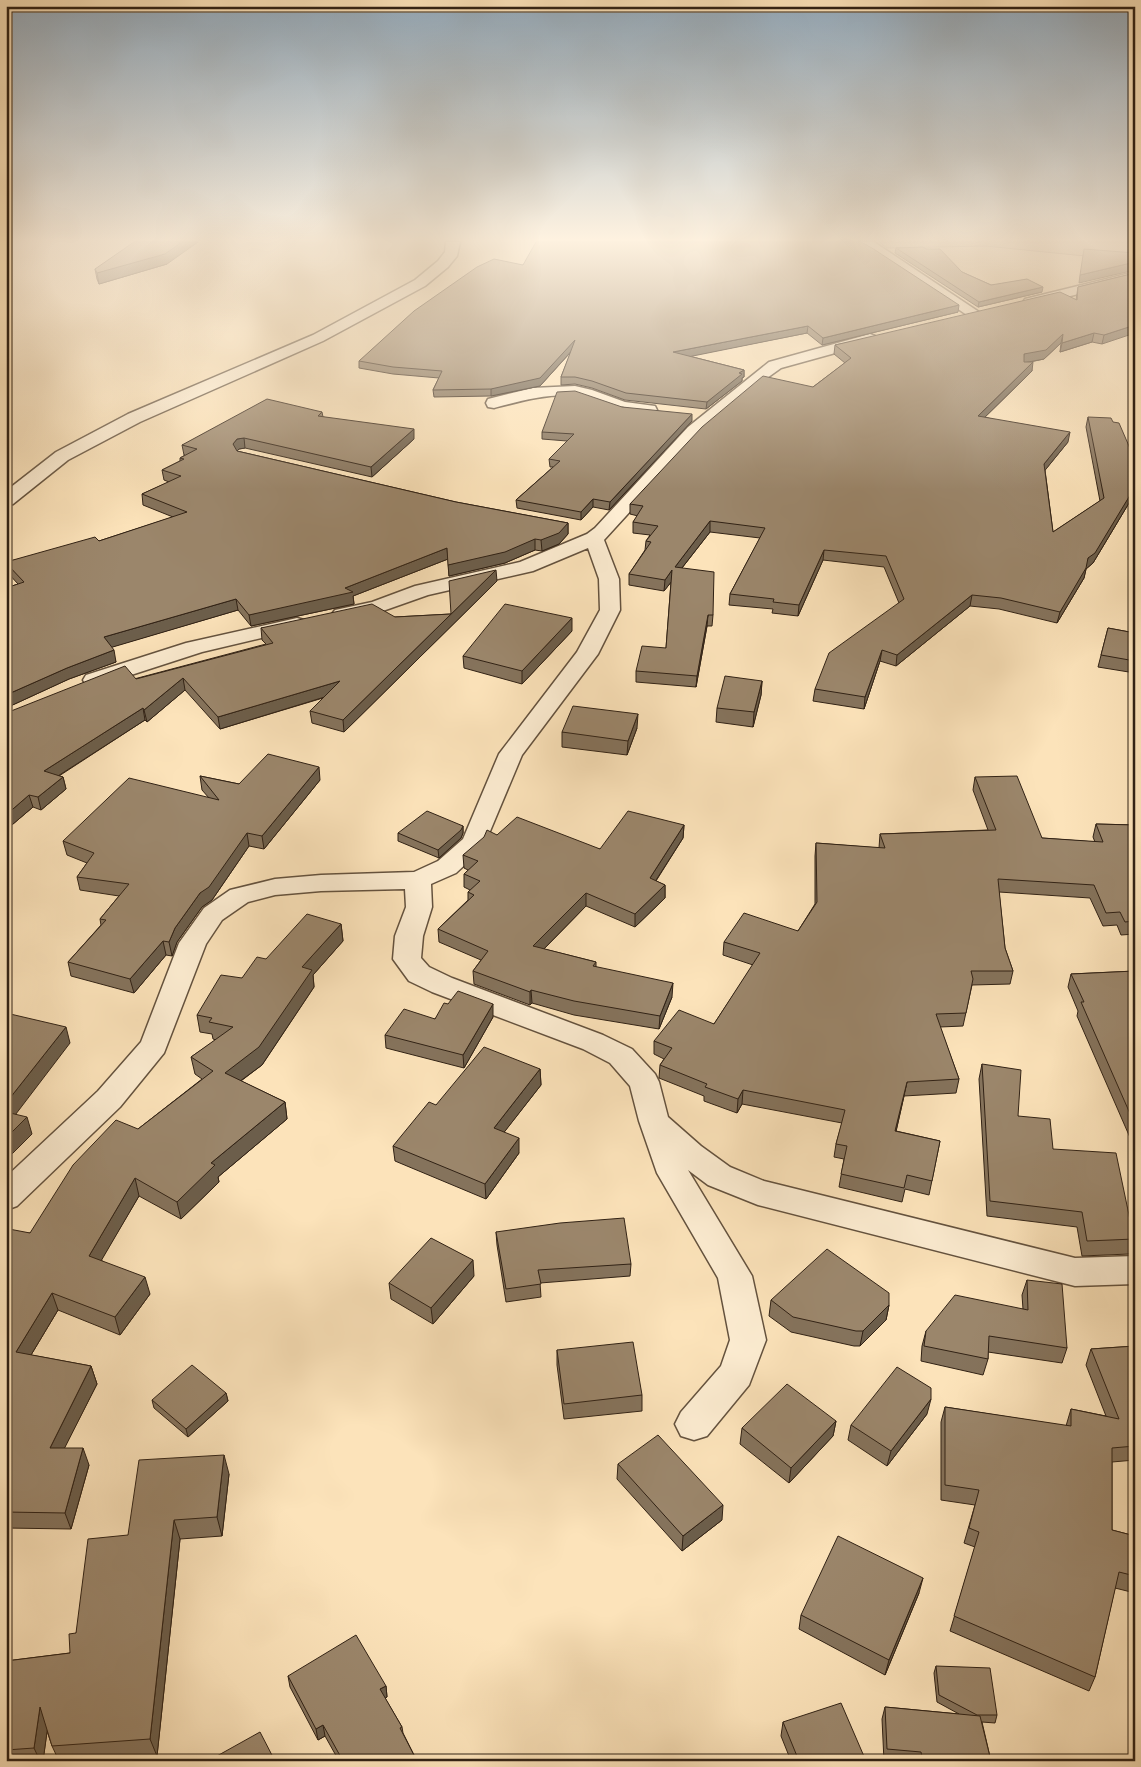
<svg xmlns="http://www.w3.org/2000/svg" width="1141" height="1767" font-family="'IM FELL DW Pica',serif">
<rect width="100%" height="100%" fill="#fce3ba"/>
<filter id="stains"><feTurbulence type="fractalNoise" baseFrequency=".004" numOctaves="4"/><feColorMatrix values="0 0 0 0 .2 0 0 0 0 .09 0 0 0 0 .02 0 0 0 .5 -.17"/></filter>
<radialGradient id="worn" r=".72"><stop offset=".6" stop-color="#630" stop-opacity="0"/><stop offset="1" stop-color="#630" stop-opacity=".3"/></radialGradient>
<polygon fill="#d9c29e" stroke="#85725a" points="879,242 1135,242 1135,261 985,246 887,248"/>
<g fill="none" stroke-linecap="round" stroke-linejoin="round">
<defs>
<g id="minor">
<polygon points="446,242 460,242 457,256 448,267 425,286 323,341 140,422 68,460 13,504 6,506 6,491 56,452 128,414 313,335 415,280 438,261 445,252"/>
<polygon points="858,242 874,242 982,314 980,317 970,317"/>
<polygon points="1135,272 1135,280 1030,306 1025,305 1023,302 1025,299"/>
<polygon points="870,334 875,336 878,339 875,342 781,368 767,378 700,435 604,540 619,579 620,610 598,654 522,755 483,848 456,873 431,884 432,907 423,936 421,958 429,967 452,978 603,1035 632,1049 655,1074 659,1082 668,1117 701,1146 730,1167 764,1181 1075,1258 1135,1256 1135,1284 1075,1286 758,1205 708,1185 688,1170 752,1276 766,1340 749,1385 707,1436 694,1440 681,1436 675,1424 681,1412 721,1366 730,1340 718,1278 657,1173 639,1121 630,1086 610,1063 583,1049 432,992 409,981 393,959 395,936 406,907 405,889 321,891 275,895 248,902 222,920 206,944 164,1053 120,1107 17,1206 6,1210 6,1177 98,1091 141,1042 179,943 204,908 230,890 275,879 321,875 414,872 438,861 463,839 499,754 577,652 600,610 599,579 588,548 533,571 428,595 377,613 342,620 335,618 332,614 335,610 372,602 415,586 520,562 587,534 595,528 688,427 769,362"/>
<path d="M575,386L592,390L625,402L655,406L657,410L655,414C627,421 604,400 577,396C549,393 521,401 494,408L488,407L486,403L488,399L533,388Z"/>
<polygon points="297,618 304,620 308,624 304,628 202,652 94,687 86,685 83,680 86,675 186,643"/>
</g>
</defs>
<use href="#minor" stroke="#64523e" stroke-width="3"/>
<use href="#minor" fill="#fdedd2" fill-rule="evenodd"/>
</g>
<g fill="#85735c" stroke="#312215">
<polygon points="896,248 926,249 962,272 991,285 1042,292 978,307 895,253"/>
<polygon points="167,264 99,284 97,279 95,269"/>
<polygon points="523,265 958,312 822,345 807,333 689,356 744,370 744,377 742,378 742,381 706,409 625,400 592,388 575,384 561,385 561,377 571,352 540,386 491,396 434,397 433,390 439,378 393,374 359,368 359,361"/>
<polygon points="1135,273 1102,344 1092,342 1060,352 1061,343 1044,359 1030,362 1032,371 985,417 1068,442 1045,470 1053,532 1100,501 1086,427 1088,417 1135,460 1135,493 1093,563 1086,569 1084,578 1057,623 999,609 970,606 896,666 880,661 864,709 813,701 815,689 899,603 884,567 823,560 798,616 772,613 773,609 729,605 730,594 760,538 710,532 682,568 713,615 712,626 707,626 696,687 636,682 636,671 666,648 671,582 664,591 629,585 629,574 645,550 646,541 650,535 633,533 633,522 638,516 630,514 630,504 813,387 845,363 834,354 835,345 1076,300 1078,287"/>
<polygon points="622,407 692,421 609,510 593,507 581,520 517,508 516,500 553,467 550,467 549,459 567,441 542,439 542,432"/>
<polygon points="322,412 323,417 414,439 372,477 245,448 239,449 237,451 456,502 568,523 568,534 559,544 542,551 535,550 505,563 449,576 448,559 353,596 354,604 251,626 238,610 111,647 116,662 69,679 6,708 6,588 18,584 8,573 6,566 6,562 99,541 173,517 143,505 142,494 169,482 164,480 162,470 180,461 180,458 185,455 184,455 182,445"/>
<polygon points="497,581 344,732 312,723 310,711 323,698 220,729 185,690 147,722 145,720 59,776 63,777 66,789 41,810 33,807 6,830 6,713 266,644 262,640 261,628 395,617 451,614"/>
<polygon points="1108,628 1135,633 1135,673 1098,667"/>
<polygon points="572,631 522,684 464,668 463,656"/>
<polygon points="762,681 761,695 753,727 716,722 717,708"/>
<polygon points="1135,683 1135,692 1133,692"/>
<polygon points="637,728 627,755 562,747 562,732"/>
<polygon points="200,776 239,784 320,780 264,849 249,846 212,900 202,907 177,942 172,956 166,955 134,993 71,976 68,962 101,925 100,919 119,896 80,890 77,877 87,863 67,855 63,841 209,798 202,790"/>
<polygon points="975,777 1042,838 1095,842 1093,837 1096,824 1135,825 1135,934 1121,935 1117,925 1103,926 1090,898 999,892 1005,948 1013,971 1010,984 972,985 963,1026 940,1027 959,1079 956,1093 904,1096 896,1131 940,1141 929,1195 905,1189 902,1202 839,1187 844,1159 834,1157 836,1144 842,1123 742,1104 737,1113 704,1101 704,1096 659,1078 660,1065 664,1059 654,1054 654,1041 714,1024 753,965 723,955 724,942 798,931 815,904 815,856 816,843 879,848 880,834 988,830 973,790"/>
<polygon points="684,825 683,838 656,881 665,885 665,898 635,927 586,906 544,949 596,962 596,967 672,997 659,1029 574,1015 532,1003 530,1005 474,984 473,971 481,960 439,942 438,929 468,900 468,892 470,890 464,887 464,874 468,870 464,868 463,855 497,835 600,849"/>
<polygon points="463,826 463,833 461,838 439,858 398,841 398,833"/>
<polygon points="341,924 343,941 313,975 314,987 262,1065 241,1081 285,1102 287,1119 218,1177 219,1182 181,1219 139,1196 101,1260 150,1294 120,1335 58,1310 31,1355 91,1366 97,1384 64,1448 89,1465 71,1529 6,1528 6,1234 30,1233 138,1129 202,1079 195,1074 191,1057 216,1040 213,1039 212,1034 200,1032 197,1015 242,978 266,959"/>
<polygon points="1135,971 1135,1149 1077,1016 1078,1011 1068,987 1071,974"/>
<polygon points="448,1004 493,1017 464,1068 386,1048 385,1035 435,1019"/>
<polygon points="982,1064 1018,1116 1053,1149 1134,1239 1129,1254 1082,1256 1077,1227 987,1216 979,1079"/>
<polygon points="540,1069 541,1085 504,1132 519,1153 486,1199 395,1161 393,1146 436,1105"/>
<polygon points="496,1232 631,1264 630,1276 540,1283 541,1297 506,1302 497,1245"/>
<polygon points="474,1276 433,1324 391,1299 389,1283"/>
<polygon points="1027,1280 1067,1348 1062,1363 988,1352 988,1359 983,1375 921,1361 922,1346 926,1331 1023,1309 1022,1295"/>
<polygon points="771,1300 889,1305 886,1320 860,1346 854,1346 791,1332 769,1316"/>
<polygon points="1135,1346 1135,1460 1112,1462 1112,1530 1135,1536 1135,1593 1115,1588 1095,1677 1089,1691 950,1631 975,1547 964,1543 975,1505 941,1500 941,1422 945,1407 1066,1426 1071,1409 1106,1416 1086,1365 1091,1349"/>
<polygon points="557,1350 642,1395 642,1411 564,1419 557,1365"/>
<polygon points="226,1393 228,1401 188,1437 154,1408 152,1400"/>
<polygon points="927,1414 887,1466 848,1440 851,1425"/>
<polygon points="836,1421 833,1436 789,1483 740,1444 742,1428"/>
<polygon points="618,1464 722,1520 682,1551 617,1479"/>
<polygon points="229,1474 222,1536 180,1539 157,1756 100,1761 59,1761 52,1746 47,1731 43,1761 6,1761 6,1661 70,1653 76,1633 128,1535"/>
<polygon points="919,1593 885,1675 799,1629 801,1615"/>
<polygon points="936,1666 997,1715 995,1723 982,1722 991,1761 884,1761 882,1719 885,1707 959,1714 937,1702 934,1673"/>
<polygon points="288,1676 386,1686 387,1697 385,1698 402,1727 403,1733 417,1761 339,1761 325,1736 318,1740 290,1687"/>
<polygon points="783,1722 866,1761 791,1761 781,1736"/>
</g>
<g fill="#6c5e4b" stroke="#312215">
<polygon points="182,242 198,242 167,264 99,284 97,273"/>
<polygon points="1135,262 1135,270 1079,283 1080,275"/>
<polygon points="1043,287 1042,292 978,307 979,302"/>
<polygon points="959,305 958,312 822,345 823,338"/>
<polygon points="1135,325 1135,333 1102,344 1104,335"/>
<polygon points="808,326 807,333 673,360 673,352"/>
<polygon points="1094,333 1092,342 1060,352 1062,343"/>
<polygon points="1063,334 1061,343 1044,359 1023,363 1024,354"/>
<polygon points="575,340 575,347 540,386 491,396 491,389"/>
<polygon points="1033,362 1032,371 976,426 978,416"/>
<polygon points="744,370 744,377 742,378 742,381 706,409 707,402 739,373"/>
<polygon points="692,414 692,421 609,510 610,502"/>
<polygon points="414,429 414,439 372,477 371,467"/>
<polygon points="1070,432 1068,442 1042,474 1044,464"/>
<polygon points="244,438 245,448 239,449 234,454 233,444 237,439"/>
<polygon points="1135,487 1135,493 1093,563 1086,569 1084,578 1057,623 1060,612 1088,558"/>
<polygon points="593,499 593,507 581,520 581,512"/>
<polygon points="710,521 710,532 674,578 675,567"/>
<polygon points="568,523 568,534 559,544 542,551 541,540"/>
<polygon points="535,539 535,550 505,563 449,576 448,565"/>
<polygon points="447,548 448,559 353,596 354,604 251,626 249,615 345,588"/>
<polygon points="824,550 823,560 798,616 799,605"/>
<polygon points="496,570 497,581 344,732 343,720"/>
<polygon points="672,570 672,581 664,591 665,580"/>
<polygon points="972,595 970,606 896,666 897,655"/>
<polygon points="236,599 238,610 106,649 104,637"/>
<polygon points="708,615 707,626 696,687 697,676"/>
<polygon points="572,618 572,631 522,684 522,671"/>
<polygon points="114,650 116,662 69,679 6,708 6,695 67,668"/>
<polygon points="882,650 880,661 864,709 865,697"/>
<polygon points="183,678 185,690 147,722 144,710"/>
<polygon points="340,681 341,692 220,729 218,717"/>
<polygon points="762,681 761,695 753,727 754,712"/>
<polygon points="143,708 145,720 47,783 44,771"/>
<polygon points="638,714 637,728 627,755 628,741"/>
<polygon points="319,767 320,780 264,849 262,836"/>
<polygon points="63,777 66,789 41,810 38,797"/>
<polygon points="29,795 33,807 6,830 6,815"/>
<polygon points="684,825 683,838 649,891 650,878"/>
<polygon points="463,826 463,833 461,838 439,858 438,850"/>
<polygon points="247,833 249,846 212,900 202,907 177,942 172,956 169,942 175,928 200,893"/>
<polygon points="665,885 665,898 635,927 635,914"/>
<polygon points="586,893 586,906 534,959 533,946"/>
<polygon points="341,924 343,941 313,975 314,987 262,1065 228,1090 225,1073 302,967"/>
<polygon points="163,941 166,955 134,993 130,979"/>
<polygon points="673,983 672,997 659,1029 660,1016"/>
<polygon points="531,990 532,1003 530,1005 530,992"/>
<polygon points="493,1004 493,1017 464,1068 463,1055"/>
<polygon points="66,1027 70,1043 6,1127 6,1103"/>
<polygon points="540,1069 541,1085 495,1144 494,1128"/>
<polygon points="907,1082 904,1096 893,1145 895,1131"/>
<polygon points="743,1090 742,1104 737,1113 738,1099"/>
<polygon points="285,1102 287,1119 218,1177 219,1182 181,1219 177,1202 211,1163"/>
<polygon points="27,1117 32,1134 6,1160 6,1138"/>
<polygon points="519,1138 519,1153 486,1199 485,1184"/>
<polygon points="135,1178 139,1196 94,1273 89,1256"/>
<polygon points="473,1260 474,1276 433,1324 431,1308"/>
<polygon points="145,1277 150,1294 120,1335 115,1317"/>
<polygon points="52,1293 58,1310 22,1370 16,1352"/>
<polygon points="889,1305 886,1320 860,1346 863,1331"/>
<polygon points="91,1366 97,1384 56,1465 50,1448"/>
<polygon points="226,1393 228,1401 188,1437 186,1429"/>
<polygon points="931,1399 927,1414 887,1466 891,1451"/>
<polygon points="836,1421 833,1436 789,1483 791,1468"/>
<polygon points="83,1448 89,1465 71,1529 65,1513"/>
<polygon points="224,1455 229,1474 222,1536 217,1517"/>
<polygon points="723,1505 722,1520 682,1551 683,1536"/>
<polygon points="174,1520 180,1539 157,1756 150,1739"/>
<polygon points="923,1578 919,1593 885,1675 889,1660"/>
<polygon points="386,1686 387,1697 382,1700 380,1689"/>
<polygon points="40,1707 48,1725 43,1761 40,1761 34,1748"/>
<polygon points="323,1725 325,1736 318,1740 316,1729"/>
</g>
<g fill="#9b866b" stroke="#312215">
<polygon points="134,242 182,242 165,254 97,273 95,269"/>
<polygon points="536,242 861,242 872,248 959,305 823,338 808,326 673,352 744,370 739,373 742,374 707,402 626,393 592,381 575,377 561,377 575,340 540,378 491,389 433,390 442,371 393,367 359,361 414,311 477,267 494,259 523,265"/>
<polygon points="923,247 926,249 940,249 962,272 991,285 1027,279 1043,287 979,302 896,248"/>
<polygon points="1084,249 1135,253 1135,262 1080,275"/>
<polygon points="1135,273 1135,325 1104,335 1094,333 1062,343 1063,334 1046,350 1024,354 1024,362 1033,362 978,416 1070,432 1044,464 1053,532 1104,498 1088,417 1111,418 1113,422 1119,423 1135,460 1135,487 1095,553 1088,558 1086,568 1060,612 1001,598 972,595 897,655 882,650 865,697 815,689 829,653 904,599 886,556 824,550 799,605 773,602 774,599 730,594 765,528 710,521 675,567 714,572 713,615 708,615 697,676 636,671 642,646 666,648 672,570 665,580 629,574 651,542 646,541 658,526 633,522 643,506 630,504 702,427 763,376 813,387 851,358 835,345 1060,292 1077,300 1078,287"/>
<polygon points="575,391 622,407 692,414 610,502 593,499 581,512 516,500 560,461 549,459 574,434 542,432 557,392"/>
<polygon points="267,399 322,412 318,416 414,429 371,467 244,438 237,439 233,444 237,451 456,502 568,523 559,533 541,540 535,539 505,552 448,565 447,548 345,588 353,592 249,615 236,599 104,637 114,650 67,668 6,695 6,597 11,595 6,591 6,588 24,582 6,563 6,562 95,537 99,541 187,512 142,494 181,476 162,470 184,459 180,458 197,449 182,445"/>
<polygon points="496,570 343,720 310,711 340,681 218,717 183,678 144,710 143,708 44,771 63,777 38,797 29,795 6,815 6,713 125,666 136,679 273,643 261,628 372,604 395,617 451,614 449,581"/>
<polygon points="505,604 572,618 522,671 463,656"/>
<polygon points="1108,628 1135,633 1135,661 1101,655"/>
<polygon points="725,676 762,681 754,712 717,708"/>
<polygon points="573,706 638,714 628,741 562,732"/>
<polygon points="268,754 319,767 262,836 247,833 209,887 200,893 175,928 169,942 163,941 130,979 68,962 106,920 100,919 129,884 77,877 94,853 63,841 129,778 219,800 200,776 239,784"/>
<polygon points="1017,776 1042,838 1103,842 1096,824 1135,825 1135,921 1125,922 1120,912 1106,913 1094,885 998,879 1005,948 1013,971 971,971 973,979 966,1013 936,1014 959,1079 907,1082 895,1131 940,1141 932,1181 907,1175 904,1188 841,1174 847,1146 836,1144 845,1110 743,1090 738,1099 705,1087 707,1084 660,1065 672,1048 654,1041 679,1010 714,1024 760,953 724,942 744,913 798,931 817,902 816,843 885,848 880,834 996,830 975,777"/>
<polygon points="427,811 463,826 461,830 438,850 398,833"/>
<polygon points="628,811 684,825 650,878 665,885 635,914 586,893 533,946 596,962 593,966 673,983 660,1016 574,1001 531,990 530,992 473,971 488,951 438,929 474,895 468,892 480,881 464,874 478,861 463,855 484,837 487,830 497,835 517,817 600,849"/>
<polygon points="307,914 341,924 302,967 312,970 259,1047 225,1073 285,1102 211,1163 215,1165 177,1202 135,1178 89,1256 145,1277 115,1317 52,1293 16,1352 91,1366 50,1448 83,1448 65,1513 6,1512 6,1234 9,1229 30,1233 73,1165 116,1120 138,1129 213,1071 191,1057 233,1027 209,1022 212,1018 197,1015 221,975 242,978 257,957 266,959"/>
<polygon points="1135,971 1135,1125 1081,1002 1084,1002 1071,974"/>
<polygon points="458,991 493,1004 463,1055 385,1035 404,1009 435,1019 444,1003 448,1004"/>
<polygon points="6,1013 66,1027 6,1103"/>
<polygon points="484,1047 540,1069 494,1128 519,1138 485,1184 393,1146 429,1102 436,1105"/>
<polygon points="982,1064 1021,1070 1018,1116 1050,1119 1053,1149 1116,1153 1134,1239 1087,1241 1082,1212 990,1201"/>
<polygon points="6,1112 27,1117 6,1138"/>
<polygon points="624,1218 631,1264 538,1270 541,1284 506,1289 496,1232 560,1223"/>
<polygon points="431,1238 473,1260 431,1308 389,1283"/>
<polygon points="827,1249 889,1293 889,1305 863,1331 856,1331 793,1317 771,1300"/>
<polygon points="1027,1280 1062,1284 1067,1348 989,1336 988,1359 924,1346 926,1331 955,1295 1028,1310"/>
<polygon points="633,1342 642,1395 564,1404 557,1350"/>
<polygon points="1135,1346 1135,1446 1112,1448 1112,1530 1135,1536 1135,1576 1119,1572 1095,1677 954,1616 979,1532 969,1528 979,1490 945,1485 945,1407 1071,1426 1071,1409 1119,1419 1091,1349"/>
<polygon points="192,1365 226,1393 186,1429 152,1400"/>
<polygon points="897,1367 931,1388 931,1399 891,1451 851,1425"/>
<polygon points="787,1384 836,1421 791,1468 742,1428"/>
<polygon points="658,1435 723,1505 683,1536 618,1464"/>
<polygon points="224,1455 217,1517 174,1520 150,1739 52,1746 40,1707 34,1748 6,1750 6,1661 70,1653 69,1634 76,1633 88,1539 128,1535 139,1460"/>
<polygon points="838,1536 923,1578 889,1660 801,1615"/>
<polygon points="356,1635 386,1686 380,1689 402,1727 400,1728 417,1761 343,1761 323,1725 316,1729 288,1676"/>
<polygon points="936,1666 990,1668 997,1715 977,1715 939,1695"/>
<polygon points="841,1703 866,1761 799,1761 783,1722"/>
<polygon points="885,1707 980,1716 991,1761 923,1761 921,1752 887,1749"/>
<polygon points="260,1732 275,1761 208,1761"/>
</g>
<linearGradient id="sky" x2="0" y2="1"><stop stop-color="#94acbf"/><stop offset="0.49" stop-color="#fef2e0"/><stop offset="1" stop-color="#fef2e0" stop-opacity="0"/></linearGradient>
<rect width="1141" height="489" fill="url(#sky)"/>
<rect width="1141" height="1767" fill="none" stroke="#fce3ba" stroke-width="25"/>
<rect x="8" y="8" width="1126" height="1752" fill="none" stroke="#312215" stroke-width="2.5"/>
<rect x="12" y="12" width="1116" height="1742" fill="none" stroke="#312215"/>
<rect width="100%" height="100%" filter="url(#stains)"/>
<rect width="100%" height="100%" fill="url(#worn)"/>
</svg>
